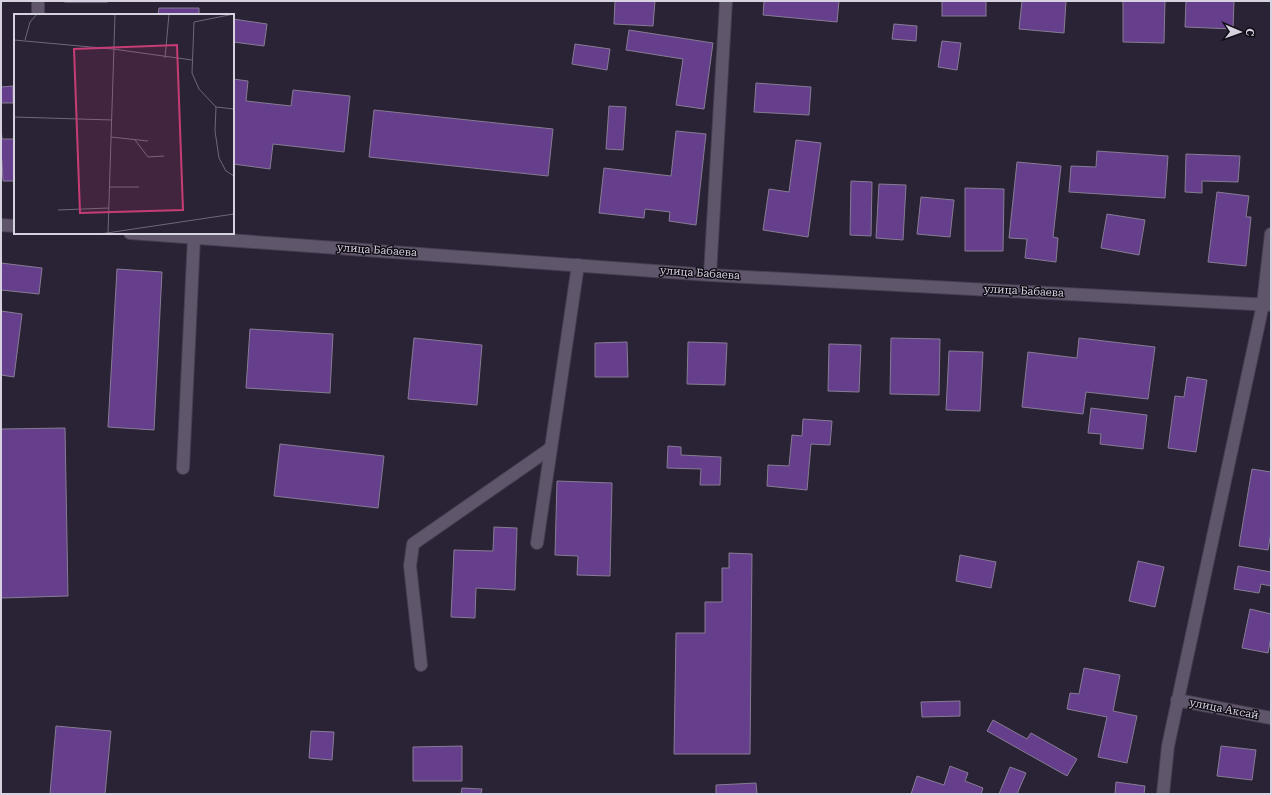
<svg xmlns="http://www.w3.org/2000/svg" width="1272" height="795" font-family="'Roboto Serif',serif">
<rect width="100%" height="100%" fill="#2a2235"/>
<g fill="#663f8c" stroke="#867c93">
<rect x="65" y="1" width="42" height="1"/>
<polygon points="615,1 655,1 653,26 614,24"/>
<polygon points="764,1 839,1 837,22 763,15"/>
<rect x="942" y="1" width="44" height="15"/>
<polygon points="1022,1 1066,1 1064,33 1019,29"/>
<polygon points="1123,1 1165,1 1164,43 1123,42"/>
<polygon points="1186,1 1234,1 1233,29 1185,27"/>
<polygon points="159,8 199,8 199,15 158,15"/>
<polygon points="233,19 267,24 264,46 233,42"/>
<polygon points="894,24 917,26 916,41 892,39"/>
<polygon points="629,30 713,43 704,109 676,105 683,59 626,50"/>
<polygon points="942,41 961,43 957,70 938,67"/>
<polygon points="575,44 610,49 607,70 572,64"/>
<polygon points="233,79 248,81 246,101 291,106 293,90 350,96 344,152 273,144 270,169 233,164 234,143 233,143"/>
<polygon points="756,83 811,87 809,115 754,112"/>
<polygon points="13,86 13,103 1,103 1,87"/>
<polygon points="609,106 626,107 623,150 606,149"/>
<polygon points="374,110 553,129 548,176 369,157"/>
<polygon points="1,126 2,139 15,139 15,181 3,181 2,160 1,160"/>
<polygon points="676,131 706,134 696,225 669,221 670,212 645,209 644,218 599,213 604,168 671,176"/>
<polygon points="796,140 821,143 808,237 763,230 769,189 789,192"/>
<polygon points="1097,151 1168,156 1165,198 1069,192 1071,166 1096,167"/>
<polygon points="1186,154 1240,156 1238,182 1202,181 1202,193 1185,192"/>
<polygon points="1017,162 1061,166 1053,237 1058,238 1056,262 1025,258 1027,239 1009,238"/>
<polygon points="851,181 872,182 871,236 850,235"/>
<polygon points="879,184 906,185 903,240 876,238"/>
<polygon points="965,188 1004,189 1003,251 965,251"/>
<polygon points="1217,192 1249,196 1246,217 1251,217 1246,266 1208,262"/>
<polygon points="921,197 954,200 950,237 917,234"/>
<polygon points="1107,214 1145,220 1139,255 1101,248"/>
<polygon points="1,263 42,268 39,294 1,290"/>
<polygon points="117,269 162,272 154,430 108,427"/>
<polygon points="1,311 22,314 14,377 1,375"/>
<polygon points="250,329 333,334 330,393 246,388"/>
<polygon points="414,338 482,345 477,405 408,399"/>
<polygon points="891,338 940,339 939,395 890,394"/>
<polygon points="1079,338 1155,347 1148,399 1086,392 1083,414 1022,407 1028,352 1077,358"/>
<polygon points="627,342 628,377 595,377 595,343"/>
<polygon points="688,342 727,343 725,385 687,384"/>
<polygon points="829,344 861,345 859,392 828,391"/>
<polygon points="949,351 983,352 980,411 946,410"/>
<polygon points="1187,377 1207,380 1196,452 1168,448 1175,396 1184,397"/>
<polygon points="1091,408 1147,415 1143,449 1100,444 1101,434 1088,433"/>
<polygon points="803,419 832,421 830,445 811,444 807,490 767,486 768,465 789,466 792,435 802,436"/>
<polygon points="65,428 68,596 1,598 1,429"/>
<polygon points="280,444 384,456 378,508 274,496"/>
<polygon points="668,446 681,447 681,455 721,457 720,485 700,485 701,469 667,468"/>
<polygon points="1252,469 1271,472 1271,532 1268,550 1239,546"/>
<polygon points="557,481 612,483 610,576 577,575 578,556 555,555"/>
<polygon points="494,527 517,528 515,590 476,588 475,618 451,617 454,550 493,551"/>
<polygon points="729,553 752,554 750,754 674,754 676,633 705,633 705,602 722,602 722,568 729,568"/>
<polygon points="960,555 996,562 991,588 956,581"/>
<polygon points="1138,561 1164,567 1155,607 1129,601"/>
<polygon points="1238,566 1271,572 1271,586 1261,584 1259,593 1234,589"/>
<polygon points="1250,609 1271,614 1271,637 1268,653 1242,648"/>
<polygon points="1084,668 1120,675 1113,711 1137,716 1127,763 1098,757 1107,717 1067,709 1070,693 1079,694"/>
<polygon points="960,701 960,716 922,717 921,702"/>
<polygon points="993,720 1027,739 1031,733 1077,759 1067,776 987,731"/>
<polygon points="56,726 111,731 105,794 50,794"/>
<polygon points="311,731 334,732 332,760 309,758"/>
<polygon points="462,746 462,781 413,781 413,747"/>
<polygon points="1221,746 1256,750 1252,780 1217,776"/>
<polygon points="950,766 968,773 965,781 983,788 981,794 911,794 917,776 944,785"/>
<polygon points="1010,767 1026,773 1017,794 999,794"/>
<polygon points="1116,782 1145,786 1144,794 1115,794"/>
<polygon points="756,783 757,794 716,794 716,785"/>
<polygon points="462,788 482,789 481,794 461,794"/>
</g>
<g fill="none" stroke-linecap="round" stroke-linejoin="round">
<defs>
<g id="lane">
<polyline points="38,1 38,15"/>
<polyline points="183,468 194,237"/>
<polyline points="537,543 578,265"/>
<polyline points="421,665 410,566 413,544 551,448"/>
</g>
<g id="street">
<polyline points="710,275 726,1"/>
<polyline points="1177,700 1271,718"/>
<polyline points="1163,794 1168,746 1263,304 1271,234"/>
</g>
<g id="secondary">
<polyline points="1,225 15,226"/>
<polyline points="130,233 710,275 1271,305"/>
</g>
</defs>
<use href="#lane" stroke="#463f4f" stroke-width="14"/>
<use href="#street" stroke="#463f4f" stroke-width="14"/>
<use href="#secondary" stroke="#463f4f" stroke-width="14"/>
<use href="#lane" stroke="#60566c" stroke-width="12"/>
<use href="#street" stroke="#60566c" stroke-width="12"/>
<use href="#secondary" stroke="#60566c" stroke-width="12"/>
</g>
<g text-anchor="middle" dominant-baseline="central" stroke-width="3" stroke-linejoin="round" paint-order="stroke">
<g font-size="11" fill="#d7d2df" stroke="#110d16">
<text transform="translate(377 250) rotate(4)">улица Бабаева</text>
<text transform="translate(700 273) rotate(4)">улица Бабаева</text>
<text transform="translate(1024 291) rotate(3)">улица Бабаева</text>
<text transform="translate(1224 709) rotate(11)">улица Аксай</text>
</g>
</g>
<g transform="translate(14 14)">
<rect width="220" height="220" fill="#2a2235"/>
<path fill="none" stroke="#6f6879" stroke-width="1" d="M220,0L180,8L178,59L185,75L202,93L220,95M0,26L99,35L178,46M11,26L16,8L23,0M151,44L155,0M202,93L201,117L205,144L212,157L220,162M0,103L98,106M97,123L134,127M121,126L134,143L150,142M96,173H125M44,196L95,194M94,219L101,0M86,220L220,200"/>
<path fill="#c63d75" fill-opacity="0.15" stroke="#c63d75" stroke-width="2" d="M163,31L169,196L66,199L60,35Z"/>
<rect width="220" height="220" fill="none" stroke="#d7d2df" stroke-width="2"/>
</g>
<rect width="1272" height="795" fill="none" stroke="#d7d2df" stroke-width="4"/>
<g transform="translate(1240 32) rotate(92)" stroke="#110d16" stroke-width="3" paint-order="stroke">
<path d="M0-3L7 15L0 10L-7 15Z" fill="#d7d2df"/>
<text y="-6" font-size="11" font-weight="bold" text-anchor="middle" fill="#d7d2df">С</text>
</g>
</svg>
